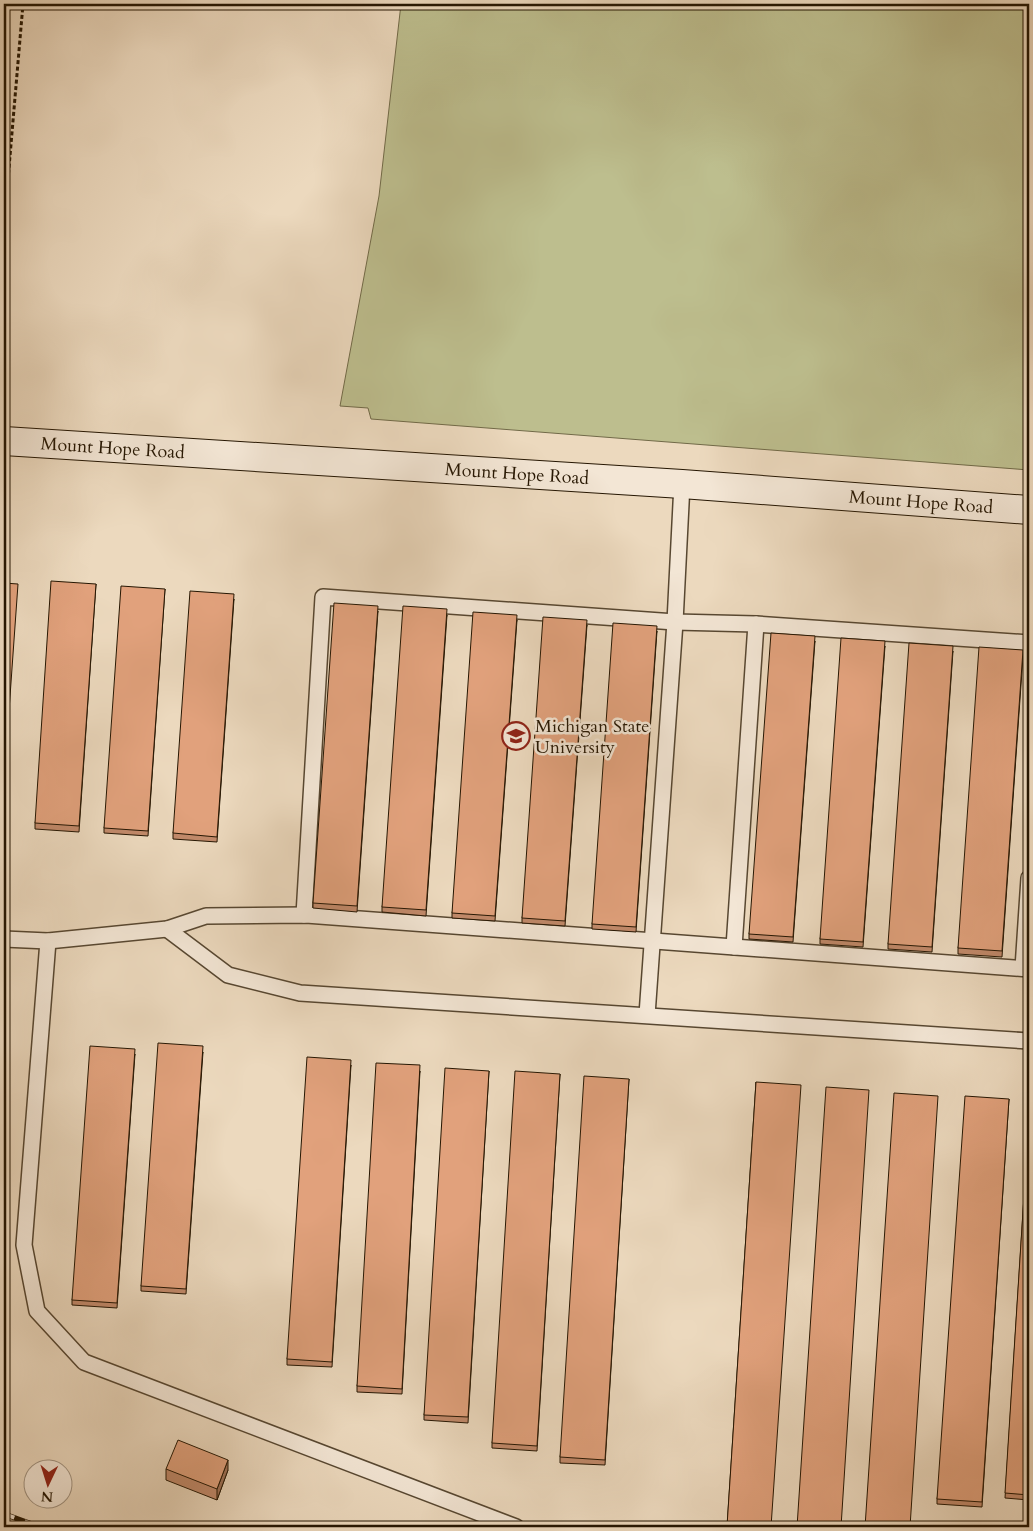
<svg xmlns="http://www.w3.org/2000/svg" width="1033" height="1531" font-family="Cardo,serif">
<rect width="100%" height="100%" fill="#ecd9be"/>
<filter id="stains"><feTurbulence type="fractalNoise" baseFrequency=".004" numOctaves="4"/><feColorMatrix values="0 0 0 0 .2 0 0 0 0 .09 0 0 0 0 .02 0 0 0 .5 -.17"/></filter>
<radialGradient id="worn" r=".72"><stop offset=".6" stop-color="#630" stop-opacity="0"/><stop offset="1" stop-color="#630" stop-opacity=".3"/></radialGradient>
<polygon fill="#bdbe8e" stroke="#716a48" points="401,4 1029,4 1029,470 371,419 368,408 340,406 379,196"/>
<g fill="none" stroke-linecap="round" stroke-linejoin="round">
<defs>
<g id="lane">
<polyline points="304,915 323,597 675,622 756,624 1029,643"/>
<polyline points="167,929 228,975 300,993 1029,1041"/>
<polyline points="4,939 48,941 167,929 206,916 306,915 1029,969"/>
<polyline points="48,941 24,1245 37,1311 84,1362 516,1527"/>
<polyline points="734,947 756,624"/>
<polyline points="1023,968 1029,878"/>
<polyline points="647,1015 675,622 682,484"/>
</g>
<g id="secondary">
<path id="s1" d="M4,441L682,484L1029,510"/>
</g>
</defs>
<use href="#lane" stroke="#574731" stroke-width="18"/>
<use href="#secondary" stroke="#251602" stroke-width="30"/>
<polyline stroke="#251602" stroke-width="3" stroke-dasharray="4 2.5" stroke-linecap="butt" points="4,226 23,4"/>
<use href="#lane" stroke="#f3e6d5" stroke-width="15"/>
<use href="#secondary" stroke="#f3e6d5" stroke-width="28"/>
<defs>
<polyline id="rail" points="4,1514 40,1527"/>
</defs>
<use href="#rail" stroke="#251602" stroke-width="5.5"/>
<use href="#rail" stroke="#f3e6d5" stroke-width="4" stroke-dasharray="11" stroke-linecap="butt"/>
</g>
<g fill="#c28a6b" stroke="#251602">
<polygon points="96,584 79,832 35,829 35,823"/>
<polygon points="165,589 148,836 104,833 104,828"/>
<polygon points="234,599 217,842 173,839 173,833"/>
<polygon points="378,611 357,912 313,908 313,903"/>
<polygon points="447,615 426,916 382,912 382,907"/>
<polygon points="517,620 495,921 452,918 452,913"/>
<polygon points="587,625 565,926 522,923 522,918"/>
<polygon points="657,631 636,932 592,929 592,924"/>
<polygon points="815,641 793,942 749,939 749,934"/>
<polygon points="885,646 863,947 820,944 820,939"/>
<polygon points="953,651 932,952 888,949 888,944"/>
<polygon points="1023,656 1002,957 958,954 958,948"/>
<polygon points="203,1052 186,1294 141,1291 141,1286"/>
<polygon points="135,1054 117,1308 72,1305 72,1300"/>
<polygon points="351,1065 332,1367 287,1365 287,1359"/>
<polygon points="420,1071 402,1394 357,1392 357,1386"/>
<polygon points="489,1071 468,1423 424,1420 424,1415"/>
<polygon points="560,1074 537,1451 492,1448 492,1443"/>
<polygon points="629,1079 605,1465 560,1463 560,1457"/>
<polygon points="756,1082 771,1527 727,1527"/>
<polygon points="1009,1099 982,1507 937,1504 937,1499"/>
<polygon points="1029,1117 1029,1500 1005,1498"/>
<polygon points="166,1469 228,1470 217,1500 166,1480"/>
</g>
<polygon fill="#9e7157" stroke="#251602" points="228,1460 228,1470 217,1500 217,1489"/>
<g fill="#e1a17c" stroke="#251602">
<polygon points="51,581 96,584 79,826 35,823"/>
<polygon points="4,583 18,584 4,781"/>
<polygon points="121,586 165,589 148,831 104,828"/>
<polygon points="190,591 234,594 217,837 173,833"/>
<polygon points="334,603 378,606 357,906 313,903"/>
<polygon points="403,606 447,609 426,910 382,907"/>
<polygon points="473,612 517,615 495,916 452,913"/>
<polygon points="543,617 587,620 565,921 522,918"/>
<polygon points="613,623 657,626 636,927 592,924"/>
<polygon points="771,633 815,636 793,937 749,934"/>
<polygon points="841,638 885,641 863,942 820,939"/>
<polygon points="909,643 953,646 932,947 888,944"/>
<polygon points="979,647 1023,650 1002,951 958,948"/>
<polygon points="158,1043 203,1046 186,1289 141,1286"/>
<polygon points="90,1046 135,1049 117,1303 72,1300"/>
<polygon points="307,1057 351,1060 332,1362 287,1359"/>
<polygon points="376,1063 420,1065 402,1389 357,1386"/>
<polygon points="445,1068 489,1071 468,1417 424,1415"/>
<polygon points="515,1071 560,1074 537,1446 492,1443"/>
<polygon points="584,1076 629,1079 605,1460 560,1457"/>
<polygon points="756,1082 801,1085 771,1527 752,1527 727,1526"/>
<polygon points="826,1087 869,1090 841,1527 797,1527"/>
<polygon points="894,1093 938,1096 910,1527 865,1527"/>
<polygon points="965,1096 1009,1099 982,1502 937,1499"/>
<polygon points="1029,1117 1029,1495 1005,1493"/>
<polygon points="178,1440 228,1460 217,1489 166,1469"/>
</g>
<defs>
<symbol id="university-ring" viewBox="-11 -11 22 22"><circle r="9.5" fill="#f3e6d5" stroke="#8f2418" stroke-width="1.5"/><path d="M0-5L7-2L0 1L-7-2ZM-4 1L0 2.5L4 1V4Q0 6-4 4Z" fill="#8f2418"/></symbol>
</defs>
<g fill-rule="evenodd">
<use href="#university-ring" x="500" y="720" width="32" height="32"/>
</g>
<g text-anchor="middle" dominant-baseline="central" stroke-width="5" stroke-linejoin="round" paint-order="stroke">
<g font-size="18" fill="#251602" stroke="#f3e6d5">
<text stroke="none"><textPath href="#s1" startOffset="109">Mount Hope Road</textPath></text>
<text stroke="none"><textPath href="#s1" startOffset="514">Mount Hope Road</textPath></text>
<text stroke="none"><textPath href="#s1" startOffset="919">Mount Hope Road</textPath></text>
</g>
<g font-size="18" fill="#251602" stroke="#f3e6d5" text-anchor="start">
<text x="535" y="726">Michigan State<tspan x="535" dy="21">University</tspan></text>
</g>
</g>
<rect width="1033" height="1531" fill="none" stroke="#ecd9be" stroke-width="20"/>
<rect x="5" y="5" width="1023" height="1521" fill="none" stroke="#251602" stroke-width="2.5"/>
<rect x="10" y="10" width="1013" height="1511" fill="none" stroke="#251602"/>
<g transform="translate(48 1484) rotate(184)"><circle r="24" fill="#f3e6d5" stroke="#a19381"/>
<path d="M0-4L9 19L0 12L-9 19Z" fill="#8f2418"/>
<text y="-8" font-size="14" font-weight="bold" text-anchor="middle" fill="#251602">N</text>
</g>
<rect width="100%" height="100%" filter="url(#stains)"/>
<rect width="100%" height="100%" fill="url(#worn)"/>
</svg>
